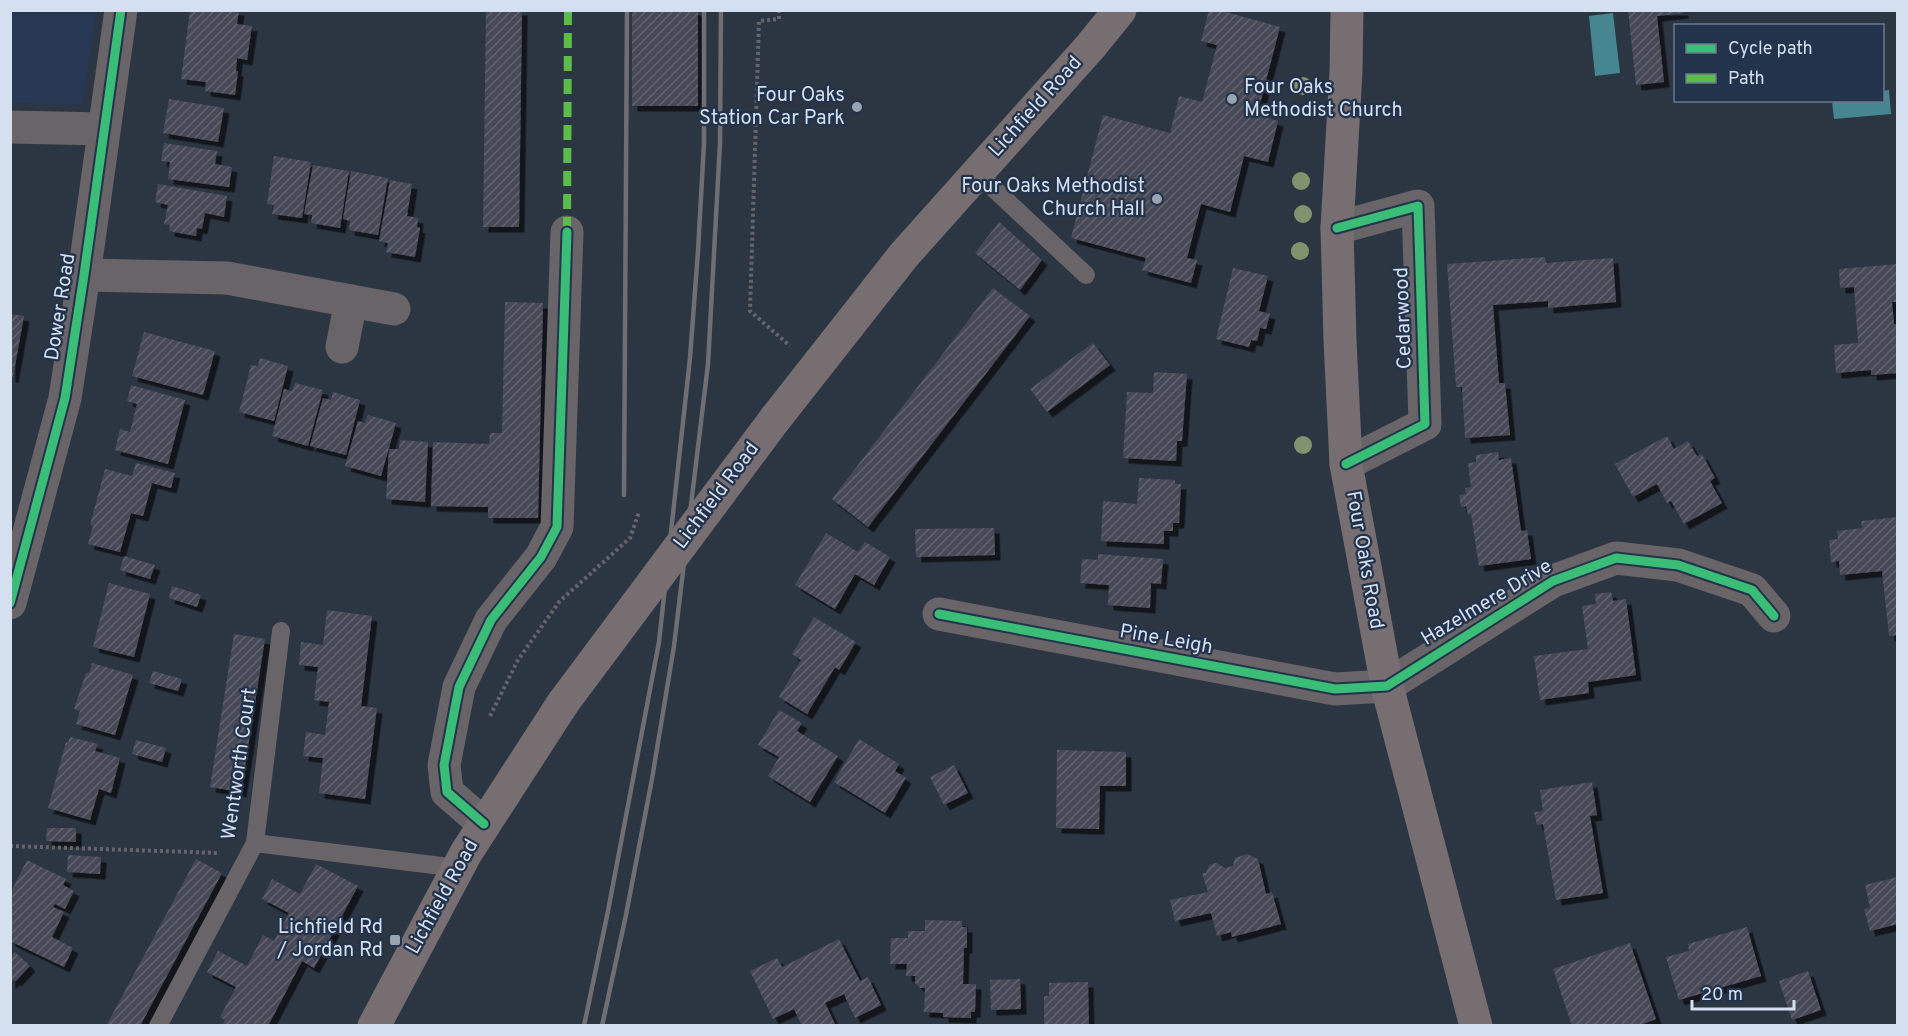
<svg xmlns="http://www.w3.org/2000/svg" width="1908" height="1036" font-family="Overpass,sans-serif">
<defs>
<pattern id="building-hatch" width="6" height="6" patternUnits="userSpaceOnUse" patternTransform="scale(1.5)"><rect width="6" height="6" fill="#464a56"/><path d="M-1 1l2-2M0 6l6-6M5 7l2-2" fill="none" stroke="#60646f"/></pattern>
<filter id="shadow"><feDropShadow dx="5.5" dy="5.5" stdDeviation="0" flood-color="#0009"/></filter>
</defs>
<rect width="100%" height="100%" fill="#2c3542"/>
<polygon fill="#263853" points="11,10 97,11 82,105 11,103"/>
<g fill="#468690">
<polygon points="1613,13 1620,73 1595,76 1589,16"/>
<polygon points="1889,90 1891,114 1834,119 1832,101 1882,100 1883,91"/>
</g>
<g fill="url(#building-hatch)" filter="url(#shadow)">
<polygon points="190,10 239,10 237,24 252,26 247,60 237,58 236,71 238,71 235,95 205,91 206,82 181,79"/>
<polygon points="486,10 522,10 519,227 483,227"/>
<rect x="632" y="10" width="66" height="96"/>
<polygon points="1209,10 1219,10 1280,27 1257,115 1278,121 1268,162 1244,156 1230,212 1201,204 1187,258 1197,260 1191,283 1142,270 1146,258 1071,238 1103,115 1170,133 1179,96 1202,102 1217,45 1201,41"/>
<polygon points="1628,10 1683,10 1683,13 1657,16 1664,82 1636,85"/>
<polygon points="169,99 224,108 218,142 163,133"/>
<polygon points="164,143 217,151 215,164 232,167 229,187 168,179 170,162 161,161"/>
<polygon points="274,156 311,162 302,218 272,214 274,205 267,204"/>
<polygon points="313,165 349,171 340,228 311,223 312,215 304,214"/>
<polygon points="351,171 388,178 378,235 349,230 350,221 343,219"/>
<polygon points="390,180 412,184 407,216 418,218 417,227 420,228 415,257 386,252 388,243 379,241"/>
<polygon points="158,184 227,196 224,217 205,213 202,229 197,228 196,236 169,231 170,225 164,224 168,205 155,202"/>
<polygon points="999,222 1042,260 1020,290 975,253"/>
<polygon points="1545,257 1546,263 1613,258 1616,302 1548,308 1548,301 1493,305 1499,383 1505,383 1510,435 1465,438 1462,387 1456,387 1447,264"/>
<polygon points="1898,264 1898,302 1892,302 1894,324 1898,324 1898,373 1871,375 1871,370 1836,373 1834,345 1858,343 1854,287 1840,288 1839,269"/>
<polygon points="1233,268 1268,276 1259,311 1270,314 1266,329 1260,328 1257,341 1251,340 1249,347 1216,339"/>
<polygon points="993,288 1030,316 868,527 832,499"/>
<polygon points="505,302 543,303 538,518 488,518 488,507 431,506 433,442 489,444 490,433 502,433"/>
<polygon points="10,314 24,316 13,377 10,377"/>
<polygon points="144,332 215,351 203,395 132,376"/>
<polygon points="1093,343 1110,365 1047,412 1030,389"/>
<polygon points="260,358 288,366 274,421 239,412 251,365 258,366"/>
<polygon points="1154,372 1187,374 1182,441 1177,441 1176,461 1123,458 1127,392 1153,393"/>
<polygon points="295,383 323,390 308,446 272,436 284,389 292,391"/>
<polygon points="131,385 185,400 168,464 115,450 120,429 130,432 137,404 127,401"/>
<polygon points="333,392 360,400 346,455 310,446 323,398 331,400"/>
<polygon points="368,415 396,423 381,476 345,466 358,421 365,423"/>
<polygon points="1667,436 1674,449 1688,441 1697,456 1702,454 1715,478 1710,481 1722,503 1684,524 1671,501 1667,503 1657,484 1633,497 1615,464"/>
<polygon points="400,440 428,442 425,502 386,499 389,449 399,449"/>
<polygon points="1498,452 1499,460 1511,458 1521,531 1527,530 1531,559 1479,566 1471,514 1468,515 1466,506 1461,507 1459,495 1466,494 1465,488 1471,487 1468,463 1476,462 1476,455"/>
<polygon points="136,463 175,473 171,488 152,483 143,516 131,513 120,552 88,544 93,526 90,525 105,469 132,476"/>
<polygon points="1139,478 1175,480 1175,484 1181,484 1179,523 1173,523 1173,531 1164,531 1164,544 1101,541 1103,501 1137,504"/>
<polygon points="1898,517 1898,635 1889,636 1882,571 1840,575 1839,561 1831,562 1829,540 1838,539 1837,531 1862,528 1861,521"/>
<polygon points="994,528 995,555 916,557 915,529"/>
<polygon points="826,533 858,552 865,542 890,557 874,585 855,574 835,609 795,585"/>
<polygon points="1098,554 1163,559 1161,584 1151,583 1150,608 1108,605 1109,585 1080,583 1082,559 1098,560"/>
<polygon points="124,556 155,565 150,579 120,570"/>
<polygon points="109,583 150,594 134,657 93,647"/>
<polygon points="172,586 201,595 197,607 169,598"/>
<polygon points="1611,592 1613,601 1626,599 1636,675 1588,682 1589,693 1540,700 1534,656 1588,649 1582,606 1596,604 1595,594"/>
<polygon points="327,610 372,616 361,706 377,708 365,799 319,793 323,758 303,756 306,732 325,735 329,702 314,700 318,667 299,665 301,642 323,645"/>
<polygon points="814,617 856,642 839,670 835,667 807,714 779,697 801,660 792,654"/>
<polygon points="234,634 265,639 241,792 210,787"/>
<polygon points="92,663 133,675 115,735 76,724 80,711 74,709 86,673 89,673"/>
<polygon points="153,671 182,679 178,691 149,683"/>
<polygon points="779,710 802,723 797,731 838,756 810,802 768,776 779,757 758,745"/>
<polygon points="70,737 98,744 95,751 120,758 111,793 99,789 90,820 48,808 66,742 68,743"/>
<polygon points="859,739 899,764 895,771 906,778 885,813 834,782"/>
<polygon points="136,740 166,748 162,762 132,754"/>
<polygon points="1057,750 1126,752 1126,786 1100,786 1099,829 1056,828"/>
<polygon points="954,765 968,793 944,805 930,777"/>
<polygon points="1592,782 1597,815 1590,816 1603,893 1556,900 1543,824 1537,825 1534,812 1543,811 1540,790"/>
<polygon points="47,828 76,828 76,842 46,841"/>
<polygon points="1247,854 1258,859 1266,894 1272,892 1281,924 1232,937 1231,932 1217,936 1211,913 1175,921 1170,900 1208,892 1202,873 1206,873 1209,865 1216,863 1225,868 1233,866 1235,858"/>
<polygon points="68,855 101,857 100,874 67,872"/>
<polygon points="196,859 222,873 140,1026 106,1026"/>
<polygon points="27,860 66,879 63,885 74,891 65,909 55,904 53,907 64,912 52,937 73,948 64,967 10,941 10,894"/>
<polygon points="316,864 358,886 314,968 302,961 268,1026 222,1026 225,1020 220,1017 236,987 207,972 218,951 247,966 263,935 274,941 289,913 262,899 272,879 300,894"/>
<polygon points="1898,877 1898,924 1870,931 1864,909 1870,908 1865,885"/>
<polygon points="925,920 962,921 962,927 967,927 967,948 964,948 963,984 976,984 975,1012 971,1012 971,1018 943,1017 943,1013 924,1012 925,988 920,988 915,983 915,976 906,976 907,964 890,964 891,938 908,938 908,931 925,931"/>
<polygon points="1747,927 1761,976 1679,1000 1666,957 1689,951 1688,944"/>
<polygon points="839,939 860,981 868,977 881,1005 855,1018 844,994 825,1003 836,1026 802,1026 794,1009 773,1019 750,971 777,958 782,967"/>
<polygon points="1630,943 1656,1019 1638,1026 1572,1026 1553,969"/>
<polygon points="15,952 30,966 16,981 14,980 10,984 10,954 12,955"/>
<polygon points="1808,971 1821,1010 1792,1020 1779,981"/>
<polygon points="1020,979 1021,1009 991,1010 990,980"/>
<polygon points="1088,982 1089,1026 1044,1026 1044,996 1049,996 1049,983"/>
</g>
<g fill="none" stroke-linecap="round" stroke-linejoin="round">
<g stroke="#65646a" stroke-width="4" stroke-dasharray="3 3" stroke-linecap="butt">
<polyline points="779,10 779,19 759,21 750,311 790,346"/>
<polyline points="490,716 518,660 559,602 630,538 639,512"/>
<polyline points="10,846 220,853"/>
</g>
<g stroke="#696468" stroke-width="18">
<polyline points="977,173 1086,275"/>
<polyline points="255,843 458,868"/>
<polyline points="158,1026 255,843 281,631"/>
</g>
<g stroke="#696468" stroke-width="33">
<polyline points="10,127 104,129"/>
<polyline points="1337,228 1418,206 1425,424 1346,464"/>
<polyline points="84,275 227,278 394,309"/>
<polyline points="342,347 351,301"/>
<polyline points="10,603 65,398 84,275 121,10"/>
<polyline points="939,614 1335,689 1387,686 1553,581 1616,558 1678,565 1752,590 1774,616"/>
<polyline points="484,824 447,792 444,765 459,687 491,620 541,557 557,527 567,232"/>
</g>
<g stroke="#776e71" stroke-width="33">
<polyline points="1347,10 1346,71 1337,228 1340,340 1346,464 1387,686 1476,1026"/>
<polyline points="775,419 904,255 1090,47 1120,10"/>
<polyline points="374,1026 466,853 563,703"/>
</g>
<g stroke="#6f6e72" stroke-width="4.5">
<polyline points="624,495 627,10"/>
<polyline points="584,1026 608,911 659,642 690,358 698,251 704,143 704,10"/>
<polyline points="602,1026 626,915 652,779 674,646 708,364 720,143 721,10"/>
</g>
<polyline stroke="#776e71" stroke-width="33" points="563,703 775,419"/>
<polyline stroke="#5cbc4b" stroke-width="8" stroke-dasharray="15 8" stroke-linecap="butt" points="567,232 568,10"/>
<defs>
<g id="cycleway">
<polyline points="1337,228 1418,206 1425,424 1346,464"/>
<polyline points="10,603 65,398 84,275 121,10"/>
<polyline points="939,614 1335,689 1387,686 1553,581 1616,558 1678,565 1752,590 1774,616"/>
<polyline points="484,824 447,792 444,765 459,687 491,620 541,557 557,527 567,232"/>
</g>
</defs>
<use href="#cycleway" stroke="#23334b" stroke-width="13"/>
<use href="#cycleway" stroke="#3abd76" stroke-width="9"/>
</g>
<g fill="#81926f">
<circle cx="1303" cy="86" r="9"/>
<circle cx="1301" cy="181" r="9"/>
<circle cx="1303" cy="214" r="9"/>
<circle cx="1300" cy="251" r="9"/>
<circle cx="1303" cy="445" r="9"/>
</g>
<g fill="#99a4b2" stroke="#23334b" stroke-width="2">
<circle cx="1232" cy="99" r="6"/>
<circle cx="857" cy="107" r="6"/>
<circle cx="1157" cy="199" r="6"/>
<rect x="389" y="934" width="12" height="12" rx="3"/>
</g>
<g text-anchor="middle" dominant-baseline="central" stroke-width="4.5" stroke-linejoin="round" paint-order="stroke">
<g font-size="20" fill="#d4dfef" stroke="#23334b" text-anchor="end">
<text x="1244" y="88" text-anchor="start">Four Oaks<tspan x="1244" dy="23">Methodist Church</tspan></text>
<text x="845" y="96">Four Oaks<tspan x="845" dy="23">Station Car Park</tspan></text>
<text x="1145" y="187">Four Oaks Methodist<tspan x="1145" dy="23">Church Hall</tspan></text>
<text x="383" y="928">Lichfield Rd<tspan x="383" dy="23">/ Jordan Rd</tspan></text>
</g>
<g font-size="20" fill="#d4dfef" stroke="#23334b">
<text transform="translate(1036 107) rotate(-48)">Lichfield Road</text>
<text transform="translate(61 307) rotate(-81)">Dower Road</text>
<text transform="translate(1404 318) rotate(-92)">Cedarwood</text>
<text transform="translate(717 496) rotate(-53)">Lichfield Road</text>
<text transform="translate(1364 560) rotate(80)">Four Oaks Road</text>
<text transform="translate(1487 603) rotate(-31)">Hazelmere Drive</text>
<text transform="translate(1166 640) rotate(10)">Pine Leigh</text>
<text transform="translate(240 764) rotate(-82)">Wentworth Court</text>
<text transform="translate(443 897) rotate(-61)">Lichfield Road</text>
</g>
</g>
<rect width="1908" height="1036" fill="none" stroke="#d4dfef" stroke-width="24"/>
<rect x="1674" y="24" width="210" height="78" fill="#23334b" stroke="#6a788d" stroke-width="1.5"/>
<rect x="1686" y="44" width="30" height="9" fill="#3abd76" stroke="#6a788d" stroke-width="1.5"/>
<text x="1728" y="54" font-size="18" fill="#d4dfef">Cycle path</text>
<rect x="1686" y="74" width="30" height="9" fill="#5cbc4b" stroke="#6a788d" stroke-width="1.5"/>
<text x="1728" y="84" font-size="18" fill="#d4dfef">Path</text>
<path d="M1692 1000v9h102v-9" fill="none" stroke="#d4dfef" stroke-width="3"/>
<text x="1701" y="1000" font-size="18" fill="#d4dfef" stroke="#23334b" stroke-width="4.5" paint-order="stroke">20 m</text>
</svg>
